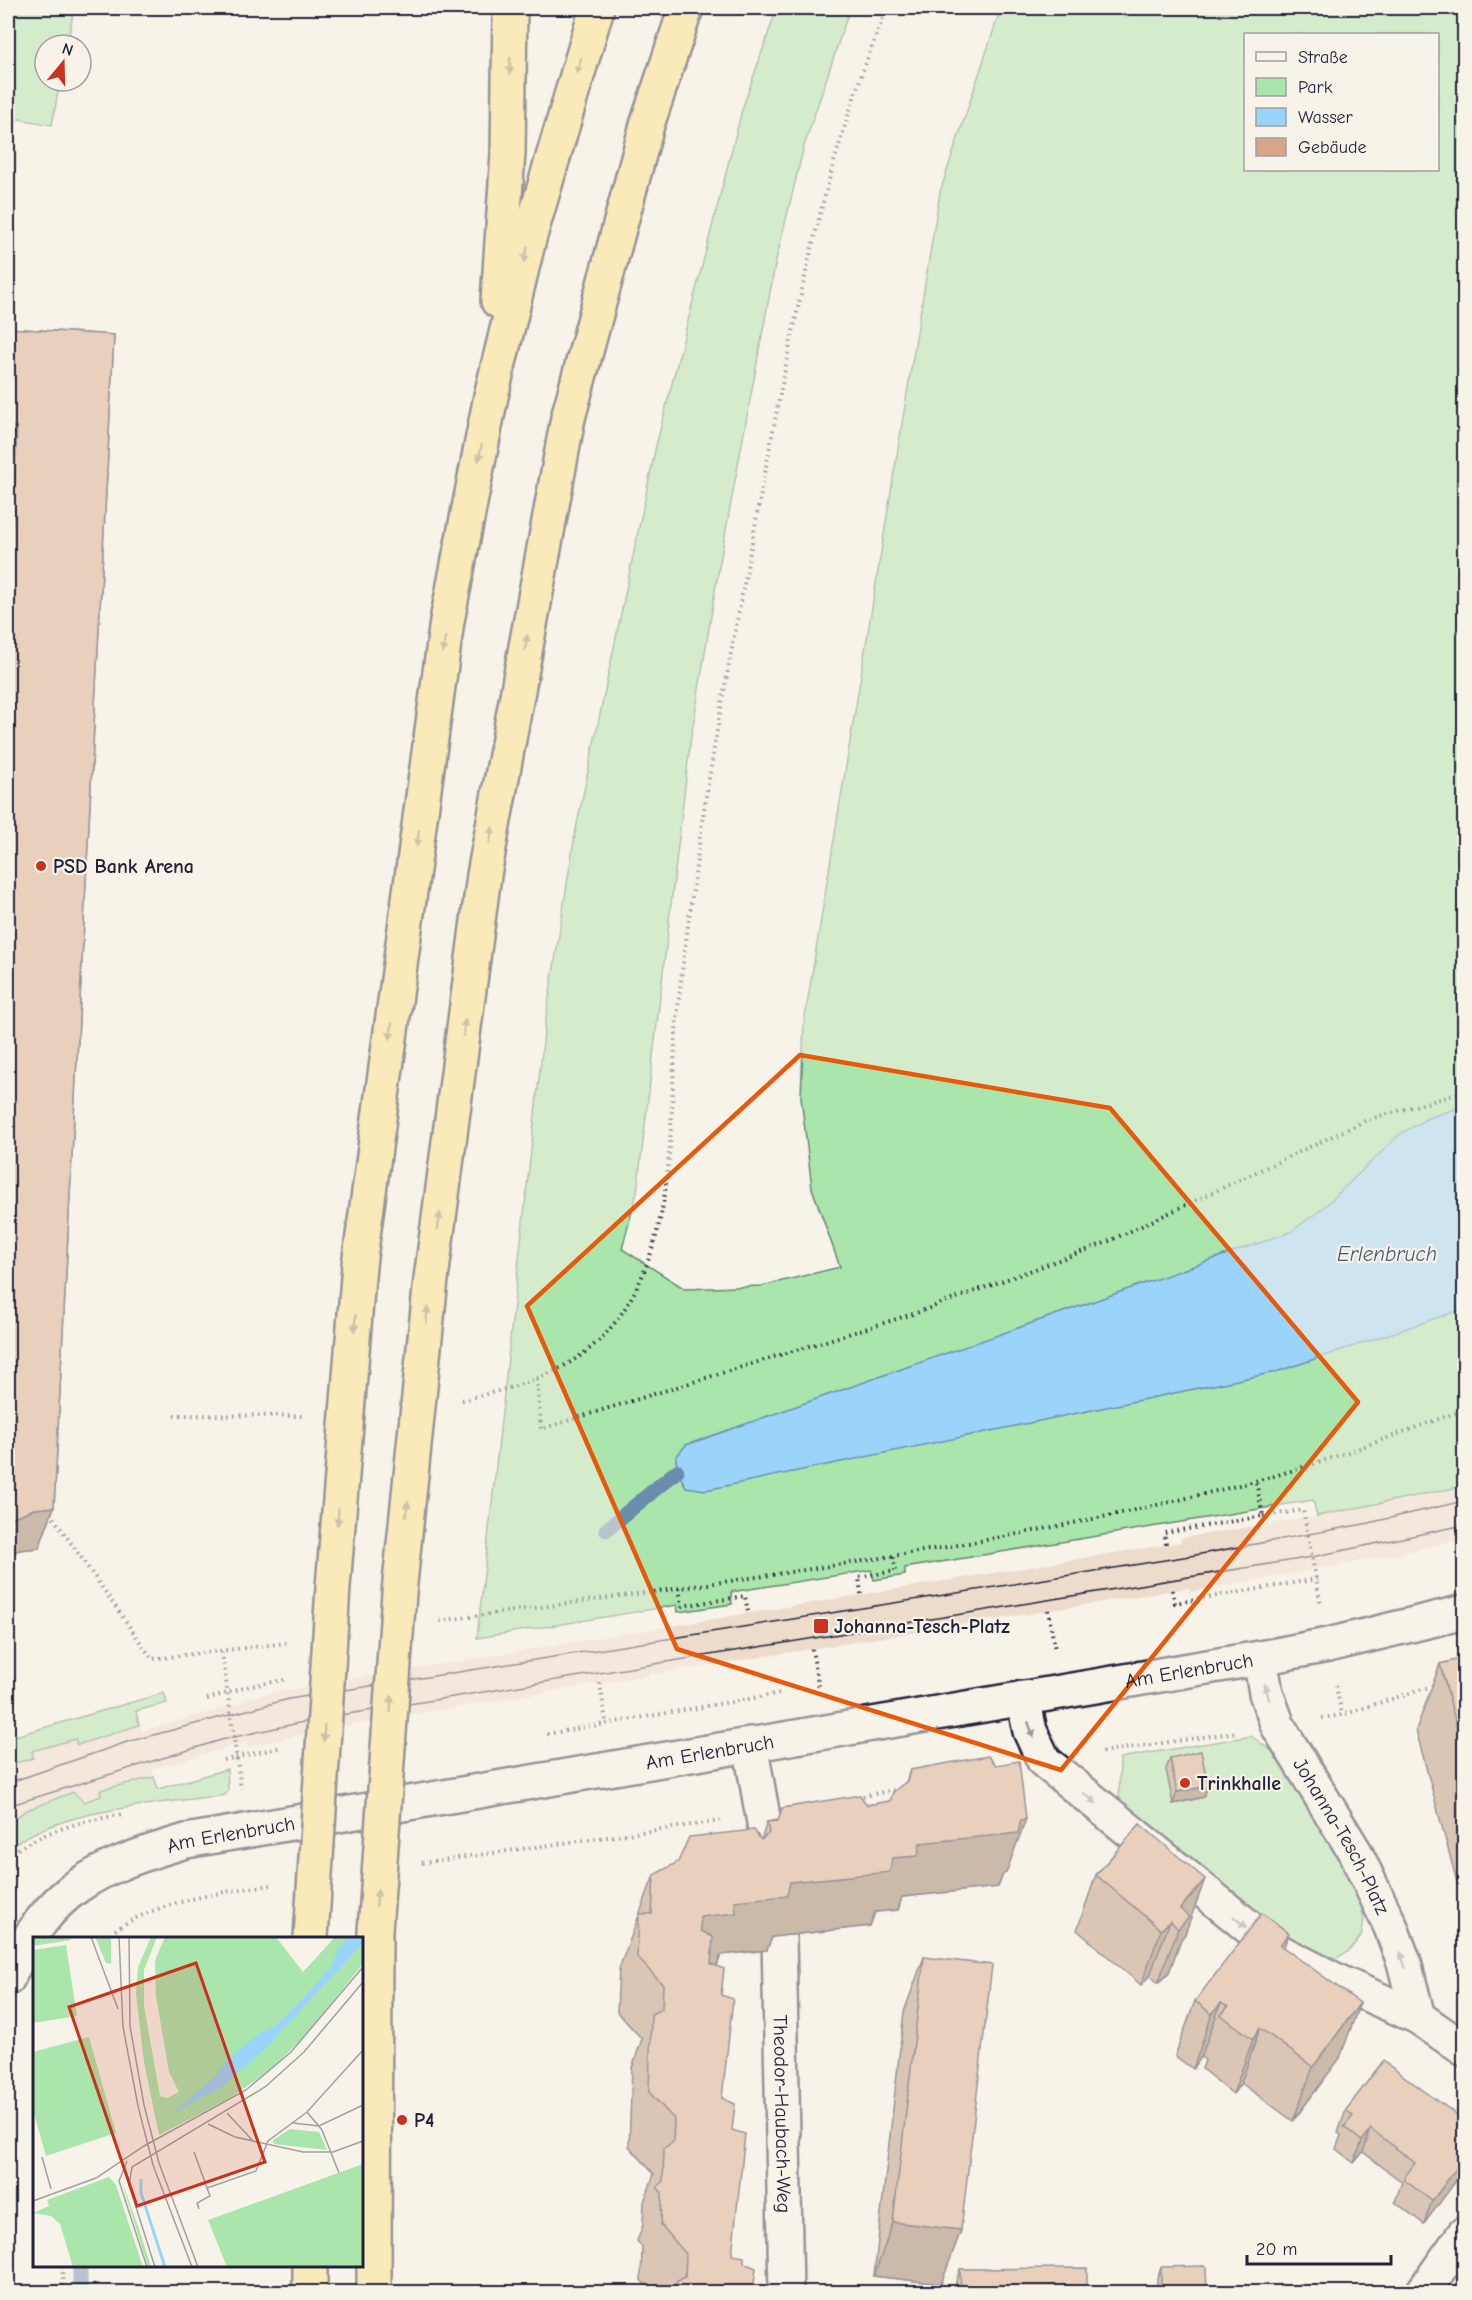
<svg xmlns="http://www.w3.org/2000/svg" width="1472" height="2300" font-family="'Comic Neue',sans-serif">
<rect width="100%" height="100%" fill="#f7f3e8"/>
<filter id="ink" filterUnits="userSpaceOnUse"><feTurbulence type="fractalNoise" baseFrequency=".0167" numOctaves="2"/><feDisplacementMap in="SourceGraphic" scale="12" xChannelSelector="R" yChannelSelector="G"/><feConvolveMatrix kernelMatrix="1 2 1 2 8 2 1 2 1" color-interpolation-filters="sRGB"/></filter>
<g filter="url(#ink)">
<polygon fill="#eddccc" points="1464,1486 1464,1538 1403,1553 1190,1592 1189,1588 600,1683 327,1729 248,1747 247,1742 152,1769 154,1777 100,1790 102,1796 8,1832 8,1744 135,1711 142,1731 242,1703 242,1699 320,1684 1181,1542 1181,1538 1317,1516"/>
<g fill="#aae5ab" stroke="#668473" stroke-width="1.5" fill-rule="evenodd">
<polygon points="8,8 74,8 67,45 45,45 45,81 60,81 52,125 8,117"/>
<path d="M777,8H850L804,146L776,260L719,567L690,744L637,1192L622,1249L685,1289L762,1286L840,1267L812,1188L801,1097L804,1023L940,192L1001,8H1464V1486L1317,1516L1313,1500L905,1568V1575L874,1580L871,1570L731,1592L732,1604L678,1612L677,1605L477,1638L545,1024L575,834L656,446L742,110ZM1246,34H1438V170H1246Z"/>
<polygon points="164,1693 167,1703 136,1711 139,1725 77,1745 75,1739 32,1751 33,1758 8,1765 8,1738"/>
<polygon points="1251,1736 1290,1764 1356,1880 1364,1920 1361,1936 1349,1951 1337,1958 1310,1953 1278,1936 1119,1807 1120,1758"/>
<path d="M227,1769L228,1791L225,1795C162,1803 57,1809 8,1849V1823L27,1810L73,1792L84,1802L101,1796L100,1790L154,1777L158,1789Z"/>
</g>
<polygon fill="#9bd4fa" stroke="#6b8dae" stroke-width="1.5" points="1464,1106 1464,1309 1276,1372 706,1490 686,1487 677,1471 676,1457 686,1445 1290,1232 1322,1209 1400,1134 1428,1118"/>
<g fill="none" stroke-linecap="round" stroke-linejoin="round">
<g stroke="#6b8dae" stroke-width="15">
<polyline points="606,1530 677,1471"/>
<polyline points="80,2292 80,2266"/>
</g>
<defs>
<g id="pedestrian">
<polyline points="750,1744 771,1862"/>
<path id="s1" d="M779,1936L786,2292"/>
</g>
<g id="minor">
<path id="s2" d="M1260,1658L1266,1693L1278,1726L1355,1852L1390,1925L1404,1962L1418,2017"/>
<polyline points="1023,1698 1030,1731 1044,1761 1278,1951 1339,1982 1418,2017 1464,2049"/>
<polyline points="1423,2292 1464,2234"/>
</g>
<g id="secondary">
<path id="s3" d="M8,1978C49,1888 94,1868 186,1841L1260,1658L1328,1645L1464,1612"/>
</g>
<g id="motorway">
<polyline points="498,301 508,153 510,8"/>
<polyline points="359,1265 447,621 491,396 529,239 597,8"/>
<polyline points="431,1279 484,875 568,418 647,125 686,8"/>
<polyline points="310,2292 310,2266"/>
</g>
</defs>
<use href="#pedestrian" stroke="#22223b" stroke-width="38"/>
<use href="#minor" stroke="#22223b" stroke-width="38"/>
<use href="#secondary" stroke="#22223b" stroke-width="38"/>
<use href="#motorway" stroke="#22223b" stroke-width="38"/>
<g stroke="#22223b" stroke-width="4" stroke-dasharray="1.5 4.5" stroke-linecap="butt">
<polyline points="537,1379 541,1429 916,1313 1105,1243 1367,1120 1464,1092"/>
<path d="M462,1400C543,1381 601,1363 639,1283C677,1202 669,1106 677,1019C681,973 688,927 694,882C710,755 736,629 759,504C791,336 822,166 887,8"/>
<polyline points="174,1415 306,1416"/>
<polyline points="50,1513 152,1659 286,1643"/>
<polyline points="1263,1516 1303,1510 1321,1605"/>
<polyline points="1166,1544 1164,1533 1263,1516 1256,1481"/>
<polyline points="679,1588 682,1606 745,1596 748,1612"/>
<polyline points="1172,1590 1175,1603 1317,1579"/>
<polyline points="861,1594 859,1577 895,1571 893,1555"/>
<polyline points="1048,1610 1055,1650"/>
<path d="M440,1621C712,1583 988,1551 1255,1481C1326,1463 1395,1434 1464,1410"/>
<polyline points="812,1649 819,1688"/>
<polyline points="222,1652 241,1789"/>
<polyline points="600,1683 606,1722"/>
<polyline points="1336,1686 1342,1715"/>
<polyline points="207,1699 250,1686 284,1680"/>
<polyline points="1322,1718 1342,1715 1435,1685"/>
<polyline points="547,1734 782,1693"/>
<polyline points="1102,1752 1237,1732"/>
<polyline points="224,1760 282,1747"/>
<polyline points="857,1797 900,1789"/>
<path d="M8,1856C42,1830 83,1821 125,1814"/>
<polyline points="422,1863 720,1821"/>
<path d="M106,1938C141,1904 224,1891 272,1885"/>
<polyline points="62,2292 63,2266"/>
</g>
<use href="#pedestrian" stroke="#f7f3e8" stroke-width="33"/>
<use href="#minor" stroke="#f7f3e8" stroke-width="33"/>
<use href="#secondary" stroke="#f7f3e8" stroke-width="33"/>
<use href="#motorway" stroke="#fce080" stroke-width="33"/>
<g stroke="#22223b" stroke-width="1.5">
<polyline points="8,1783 127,1742 289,1699 1190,1556 1364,1524 1464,1501"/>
<polyline points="8,1806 221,1740 317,1719 1312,1557 1464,1525"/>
</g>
<defs>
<g id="motorway-bridge">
<polyline points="311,1938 333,1587 359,1265"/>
<polyline points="374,2292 375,1931 399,1593 431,1279"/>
</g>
</defs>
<use href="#motorway-bridge" stroke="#22223b" stroke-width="38" stroke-linecap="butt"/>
<use href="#motorway-bridge" stroke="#fce080" stroke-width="33"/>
</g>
<g fill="#b98f76" stroke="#22223b" stroke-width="1.5">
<polygon points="8,328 114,335 54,1507 39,1548 19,1550 8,1555"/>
<polygon points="1464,1658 1464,1880 1457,1882 1416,1730 1440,1664"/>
<polygon points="1170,1758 1204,1797 1173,1804 1166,1769"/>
<polygon points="910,1770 1006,1873 1003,1874 998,1887 902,1897 898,1910 875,1912 870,1926 772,1937 767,1950 721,1955 717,1966 721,1995 722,2098 732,2130 732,2255 744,2263 753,2292 652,2292 641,2280 642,2247 637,2241 643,2225 644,2202 654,2174 629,2146 632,2068 642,2039 617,2012 619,1969 654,1875 761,1840 767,1822 890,1801 906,1782"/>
<polygon points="1140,1824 1185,1934 1181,1939 1169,1972 1158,1983 1150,1975 1141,1985 1077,1930 1096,1875"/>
<polygon points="1284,1948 1340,2058 1293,2121 1241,2083 1233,2094 1202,2069 1205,2060 1201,2057 1193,2069 1175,2056 1195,2001"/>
<polygon points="924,1957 961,2230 941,2284 874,2276 904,2012"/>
<polygon points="1346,2110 1464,2120 1424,2224 1395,2202 1402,2182 1363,2152 1354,2163 1336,2149 1341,2135 1338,2133"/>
<polygon points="1161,2267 1207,2292 1157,2292 1157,2278"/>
<polygon points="960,2269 1087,2292 956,2292 956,2281"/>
</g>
<g fill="#967460" stroke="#22223b" stroke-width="1.5">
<polygon points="8,427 17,427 8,452"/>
<polygon points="54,1507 39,1548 19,1550 8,1555 8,1519 34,1509"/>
<polygon points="1208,1786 1204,1797 1173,1804 1177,1792"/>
<polygon points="1026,1819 1006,1873 1003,1874 998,1887 902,1897 898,1910 875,1912 870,1926 772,1937 767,1950 721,1955 716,1967 680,1972 700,1917 735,1901 790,1882 892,1858 920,1843"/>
<polygon points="1464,1861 1464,1880 1457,1882"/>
<polygon points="1205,1879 1185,1934 1181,1939 1169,1972 1158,1983 1178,1929 1180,1909"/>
<polygon points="1170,1921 1150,1975 1141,1985 1161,1930"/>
<polygon points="1289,1933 1269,1988 1280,1945"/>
<polygon points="1221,2003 1201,2057 1193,2069 1212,2014"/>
<polygon points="1360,2003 1340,2058 1293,2121 1313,2067"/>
<polygon points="1260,2028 1241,2083 1233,2094 1253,2039"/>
<polygon points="1371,2129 1363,2152 1354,2163 1362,2141"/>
<polygon points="1464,2158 1464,2170 1424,2224 1432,2201"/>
<polygon points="893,2222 961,2230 941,2284 874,2276"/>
</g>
<g fill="#d7a689" stroke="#22223b" stroke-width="1.5">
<polygon points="8,328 114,335 54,1507 34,1509 8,1519 8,612 17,427 8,427"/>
<polygon points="1464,1658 1464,1754 1440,1664"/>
<polygon points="1201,1751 1208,1786 1177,1792 1170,1758"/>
<polygon points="988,1756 996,1765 1019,1761 1026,1819 1021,1820 1018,1833 920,1843 918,1856 892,1858 890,1872 790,1882 787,1896 735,1901 736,1913 700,1917 701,1931 713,1937 711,1964 724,1969 721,1995 733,1999 722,2098 735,2104 732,2130 745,2134 732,2255 744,2257 744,2263 756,2268 753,2292 675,2292 676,2282 685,2277 686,2254 661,2225 662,2193 657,2187 663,2181 664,2148 673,2142 674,2119 649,2092 651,2014 662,2009 663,1985 637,1957 639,1914 652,1914 654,1875 678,1862 689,1837 754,1830 761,1840 769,1833 767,1822 778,1821 782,1808 860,1795 867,1805 890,1801 893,1792 907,1781 910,1770"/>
<polygon points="1140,1824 1205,1879 1180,1909 1189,1917 1178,1929 1170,1921 1161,1930 1096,1875"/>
<polygon points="1262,1913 1289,1933 1280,1945 1360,2003 1313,2067 1260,2028 1253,2039 1221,2015 1228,2007 1221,2003 1212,2014 1195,2001"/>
<polygon points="924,1957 992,1965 961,2230 893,2222"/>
<polygon points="1383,2061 1464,2120 1464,2158 1432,2201 1403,2179 1415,2163 1371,2129 1362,2141 1344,2127 1353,2116 1346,2110"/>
<polygon points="1206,2266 1207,2292 1161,2292 1161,2267"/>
<polygon points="1087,2268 1087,2292 961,2292 960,2269"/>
</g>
<defs><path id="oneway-solid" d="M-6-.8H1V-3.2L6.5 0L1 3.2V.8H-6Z" transform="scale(1.5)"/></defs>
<g fill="#9a8a61">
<use href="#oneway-solid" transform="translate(510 66) rotate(91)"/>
<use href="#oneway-solid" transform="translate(579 66) rotate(106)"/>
<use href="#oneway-solid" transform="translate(526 254) rotate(103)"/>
<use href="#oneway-solid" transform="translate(480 453) rotate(101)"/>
<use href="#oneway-solid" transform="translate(526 643) rotate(-80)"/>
<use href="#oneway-solid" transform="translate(444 645) rotate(98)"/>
<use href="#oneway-solid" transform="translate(491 835) rotate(-80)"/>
<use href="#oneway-solid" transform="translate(418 838) rotate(98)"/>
<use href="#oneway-solid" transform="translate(464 1028) rotate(-83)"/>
<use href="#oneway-solid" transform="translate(391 1031) rotate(98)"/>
<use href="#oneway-solid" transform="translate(439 1221) rotate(-83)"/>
<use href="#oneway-solid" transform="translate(427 1315) rotate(-84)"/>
<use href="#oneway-solid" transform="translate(355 1323) rotate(95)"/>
<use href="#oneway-solid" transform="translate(407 1509) rotate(-84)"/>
<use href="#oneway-solid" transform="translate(338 1517) rotate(95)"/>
<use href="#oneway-solid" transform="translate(391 1704) rotate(-86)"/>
<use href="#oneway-solid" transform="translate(324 1733) rotate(93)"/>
<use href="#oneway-solid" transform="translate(377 1898) rotate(-86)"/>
</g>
<g fill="#97959a">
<use href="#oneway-solid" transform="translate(1267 1692) rotate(-105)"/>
<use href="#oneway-solid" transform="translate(1031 1730) rotate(71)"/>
<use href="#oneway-solid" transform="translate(1090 1798) rotate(39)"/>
<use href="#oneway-solid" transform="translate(1240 1922) rotate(39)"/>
<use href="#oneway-solid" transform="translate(1403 1960) rotate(-108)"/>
</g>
</g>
<path d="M0 0H1472V2300H0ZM800,1055L1110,1108L1358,1402L1061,1770L677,1649L527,1306Z" fill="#f7f3e8" fill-opacity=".55" fill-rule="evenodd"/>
<path fill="none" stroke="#e8590c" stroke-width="4.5" stroke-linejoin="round" d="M800,1055L1110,1108L1358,1402L1061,1770L677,1649L527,1306Z"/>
<g fill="#c8321e" stroke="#f7f3e8" stroke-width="2">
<circle cx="41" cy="866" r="6"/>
<rect x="813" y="1618" width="16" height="16" rx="3"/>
<circle cx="1185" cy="1783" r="6"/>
<circle cx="402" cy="2120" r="6"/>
</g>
<g text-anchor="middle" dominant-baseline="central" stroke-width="4.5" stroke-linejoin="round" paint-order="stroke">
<g font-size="20" font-weight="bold" fill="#22223b" stroke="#f7f3e8" text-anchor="start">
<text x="53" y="866">PSD Bank Arena</text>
<text x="834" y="1626">Johanna-Tesch-Platz</text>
<text x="1197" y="1783">Trinkhalle</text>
<text x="414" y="2120">P4</text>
</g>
<g font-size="20" fill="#22223b" stroke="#f7f3e8">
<text stroke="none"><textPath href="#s3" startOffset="1252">Am Erlenbruch</textPath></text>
<text stroke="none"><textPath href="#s3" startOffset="766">Am Erlenbruch</textPath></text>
<text stroke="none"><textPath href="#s3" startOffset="280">Am Erlenbruch</textPath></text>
<text stroke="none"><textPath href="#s2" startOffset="198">Johanna-Tesch-Platz</textPath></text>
<text stroke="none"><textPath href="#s1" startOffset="178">Theodor-Haubach-Weg</textPath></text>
</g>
<g font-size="21" font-style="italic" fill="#465774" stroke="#f7f3e8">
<text x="1387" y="1254">Erlenbruch</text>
</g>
</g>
<g transform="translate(33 1937)">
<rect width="330" height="330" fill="#f7f3e8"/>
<path d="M0,0H37L38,3L0,9ZM62,0H78V27L73,26ZM118,0H124L111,33V69L127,159L134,161L146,155L136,135L123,59L122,23L132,0H243L270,35L302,0H330V27L271,100L236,134L195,162L126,198L111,125L103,57L105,30ZM33,8L44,79L0,86V13ZM56,100L83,196L13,219L0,173V115ZM257,192L286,195L294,213L241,207L240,203ZM330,227V330H194L175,283ZM87,239L105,289L118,330H115ZM76,240L83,248L110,330H40L27,287L18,279L0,276L16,269L14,263Z" fill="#aae5ab"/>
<path d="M316,0H330V6L230,114L187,151L138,177L184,138L193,124L224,98L242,89L275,56L299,28L305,11Z" fill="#9bd4fa"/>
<path fill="none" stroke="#9bd4fa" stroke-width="3" d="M108,242V256L132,330"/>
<path fill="none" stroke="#a29fa3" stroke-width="1.5" d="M58,0L85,72M86,0L90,90L105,169L120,228L159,330M96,0L97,89L111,168L126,226L165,330M274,175L289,193L306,236M194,176L219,203M260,186L286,189L330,168M175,187L202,200L270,215H300L330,204M161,215L177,259L164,266L166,272M9,220L18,252M94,224L86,244L114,330M174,251L223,234L235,204L274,175L330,113M0,264L63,241L111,209L213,153L258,115L330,30M122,330L96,248L99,230L232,150L271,115L330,45"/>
<path fill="#c8321e" fill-opacity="0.15" stroke="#c8321e" stroke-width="3" d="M163,26L232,225L104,269L36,70Z"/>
<rect width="330" height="330" fill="none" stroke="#22223b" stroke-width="3"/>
</g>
<rect width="1472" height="2300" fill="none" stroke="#f7f3e8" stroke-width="30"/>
<rect x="15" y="15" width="1442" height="2270" fill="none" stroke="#22223b" stroke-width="2" filter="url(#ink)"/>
<rect x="1244" y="33" width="195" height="138" fill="#f7f3e8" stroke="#a29fa3" stroke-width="1.5"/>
<rect x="1256" y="52" width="30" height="9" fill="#f7f3e8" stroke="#a29fa3" stroke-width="1.5"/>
<text x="1298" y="63" font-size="18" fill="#22223b">Straße</text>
<rect x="1256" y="78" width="30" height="18" fill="#aae5ab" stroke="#a29fa3" stroke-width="1.5"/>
<text x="1298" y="93" font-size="18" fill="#22223b">Park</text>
<rect x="1256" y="108" width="30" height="18" fill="#9bd4fa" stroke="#a29fa3" stroke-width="1.5"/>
<text x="1298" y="123" font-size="18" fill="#22223b">Wasser</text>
<rect x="1256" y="138" width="30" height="18" fill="#d7a689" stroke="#a29fa3" stroke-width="1.5"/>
<text x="1298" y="153" font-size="18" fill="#22223b">Gebäude</text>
<g transform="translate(63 63) rotate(19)"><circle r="28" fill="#f7f3e8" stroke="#a29fa3" stroke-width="1.5"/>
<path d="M0-4.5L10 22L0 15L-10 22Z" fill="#c8321e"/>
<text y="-9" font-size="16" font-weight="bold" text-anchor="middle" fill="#22223b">N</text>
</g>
<path d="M1247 2255v9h144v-9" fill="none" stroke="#22223b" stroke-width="3"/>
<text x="1256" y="2255" font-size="18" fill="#22223b" stroke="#f7f3e8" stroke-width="4.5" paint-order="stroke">20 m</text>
</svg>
